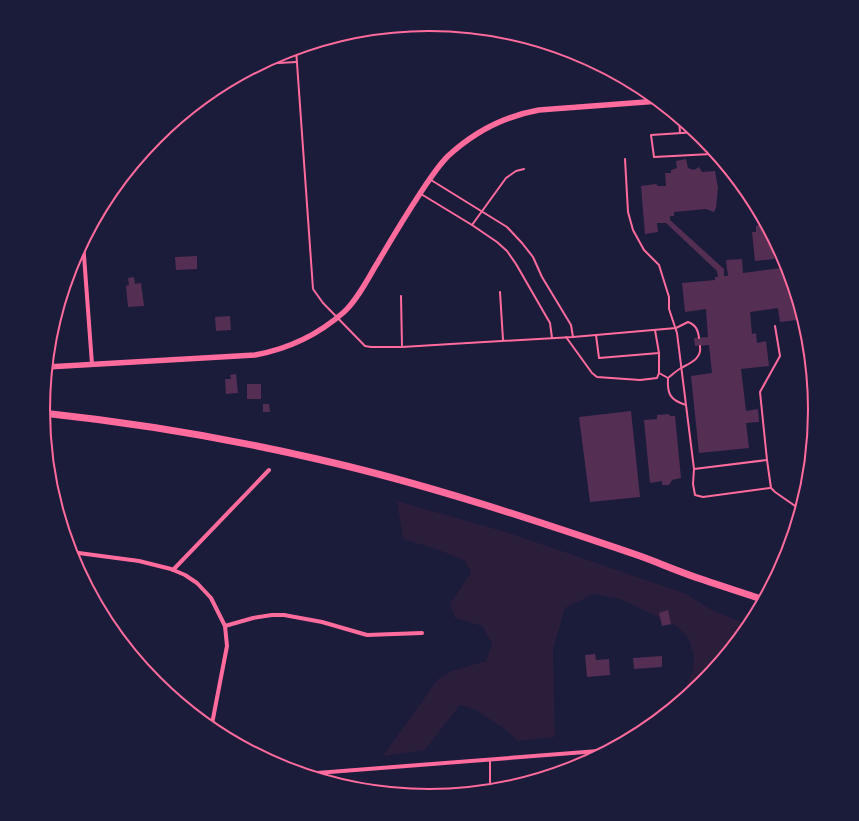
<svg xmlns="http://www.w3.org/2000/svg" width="859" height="821" font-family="'Alegreya Sans',sans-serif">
<rect width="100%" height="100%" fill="#1b1b3a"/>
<polygon fill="#2a1e3b" points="397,501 506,532 687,594 708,608 750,626 703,684 690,695 687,684 693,670 694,655 688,637 675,625 620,599 594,594 565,608 553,649 555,737 518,741 505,729 474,709 460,705 425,750 383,756 438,679 452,671 486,661 492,644 482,626 455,618 450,604 471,573 465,561 439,550 403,539"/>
<g fill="#542f53">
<polygon points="686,159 688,168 694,170 699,167 702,172 715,171 718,188 716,208 714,212 706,209 674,212 674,216 670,216 670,220 724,269 724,276 728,276 726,260 742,259 743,273 788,267 792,281 797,320 780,322 778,308 750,312 752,334 756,333 757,343 766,341 769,366 741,369 746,411 758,409 759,422 746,423 749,448 699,453 691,376 712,373 709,345 695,346 694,338 708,337 706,309 685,312 682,283 715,280 715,277 718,277 717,271 666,223 657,223 658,232 645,234 641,186 656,184 658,186 666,186 665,173 671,173 671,170 677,168 676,161"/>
<polygon points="762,224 767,226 768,232 770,232 774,239 773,239 774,259 755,261 752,232 756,232 756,226"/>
<polygon points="197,256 197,269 176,270 175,257"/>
<polygon points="134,277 135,284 141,283 144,306 128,307 126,286 129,285 128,278"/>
<polygon points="230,316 231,330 216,331 215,317"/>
<polygon points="236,374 238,393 226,394 225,379 231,379 230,375"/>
<rect x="247" y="384" width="14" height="15"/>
<polygon points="263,404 269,404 270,412 263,412"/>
<polygon points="631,411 640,497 590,502 579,417"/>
<polygon points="669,414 670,416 675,416 681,478 672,480 669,485 662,485 662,481 650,483 644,420 657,419 657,415"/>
<polygon points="668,610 671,624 662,626 659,613"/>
<polygon points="595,654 596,660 609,659 610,675 587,677 585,655"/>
<polygon points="662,656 662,667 634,669 633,658"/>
</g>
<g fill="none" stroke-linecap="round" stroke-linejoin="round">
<g stroke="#ff6b9d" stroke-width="2">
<path d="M296,49L313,289L323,303L365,346L371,347H402L451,344L573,337L676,328L688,322C696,325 698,330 699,338"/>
<polyline points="261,64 296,62"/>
<polyline points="679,118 680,133"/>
<polyline points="697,132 651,135 654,157 711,154 710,145"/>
<polyline points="625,159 628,212 633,230 644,250 659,265 669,297 669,309 677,333 694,469 767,460 771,488 775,492 801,510"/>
<polyline points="431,180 507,227 522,243 533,257 542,277 571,325 573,337"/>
<polyline points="421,194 472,225 497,242 507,251 516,264 550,323 552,338"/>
<polyline points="472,225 506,178 516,171 524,169"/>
<polyline points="500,292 503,340"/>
<polyline points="401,296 402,347"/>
<polyline points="596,335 599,358 659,353 655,330"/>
<polyline points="566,337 592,373 597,377 640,380 657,378 659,373 659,353"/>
<polyline points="659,373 668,378"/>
<path d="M668,378C672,375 676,371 681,368C690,363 702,359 700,346"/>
<path d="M668,378C667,394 670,400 686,405"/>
<polyline points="767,460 760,392 780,356 775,326"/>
<polyline points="694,469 693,484 695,495 703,497 770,488"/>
<polyline points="490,791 490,760"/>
</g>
<g stroke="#ff6b9d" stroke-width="4">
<polyline points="83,242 92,364"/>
<polyline points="71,552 139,561 171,569 185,575 197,583 211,598 225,626 227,646 211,729"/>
<polyline points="173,570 269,470"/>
<polyline points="225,626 253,618 272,615 284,615 322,622 367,635 422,633"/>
<polyline points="304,774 611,750"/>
</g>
<path stroke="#ff6b9d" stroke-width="5.5" d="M47,367L255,355C288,349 319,334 344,312C358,299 368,278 378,262C392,238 406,215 421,192C429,180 438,166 448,156C474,132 505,116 539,110L659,101"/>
<path stroke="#ff6b9d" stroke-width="7" d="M43,413C136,423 227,438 317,459C427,484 534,520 640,556C662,564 682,573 704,580C724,587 744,593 764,600"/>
</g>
<path d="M0 0H859V821H0ZM50 410a379 379 0 1 1 758 0a379 379 0 1 1-758 0Z" fill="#1b1b3a" fill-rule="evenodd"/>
<path fill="none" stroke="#ff6b9d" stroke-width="2" d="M50 410a379 379 0 1 1 758 0a379 379 0 1 1-758 0Z"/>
</svg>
